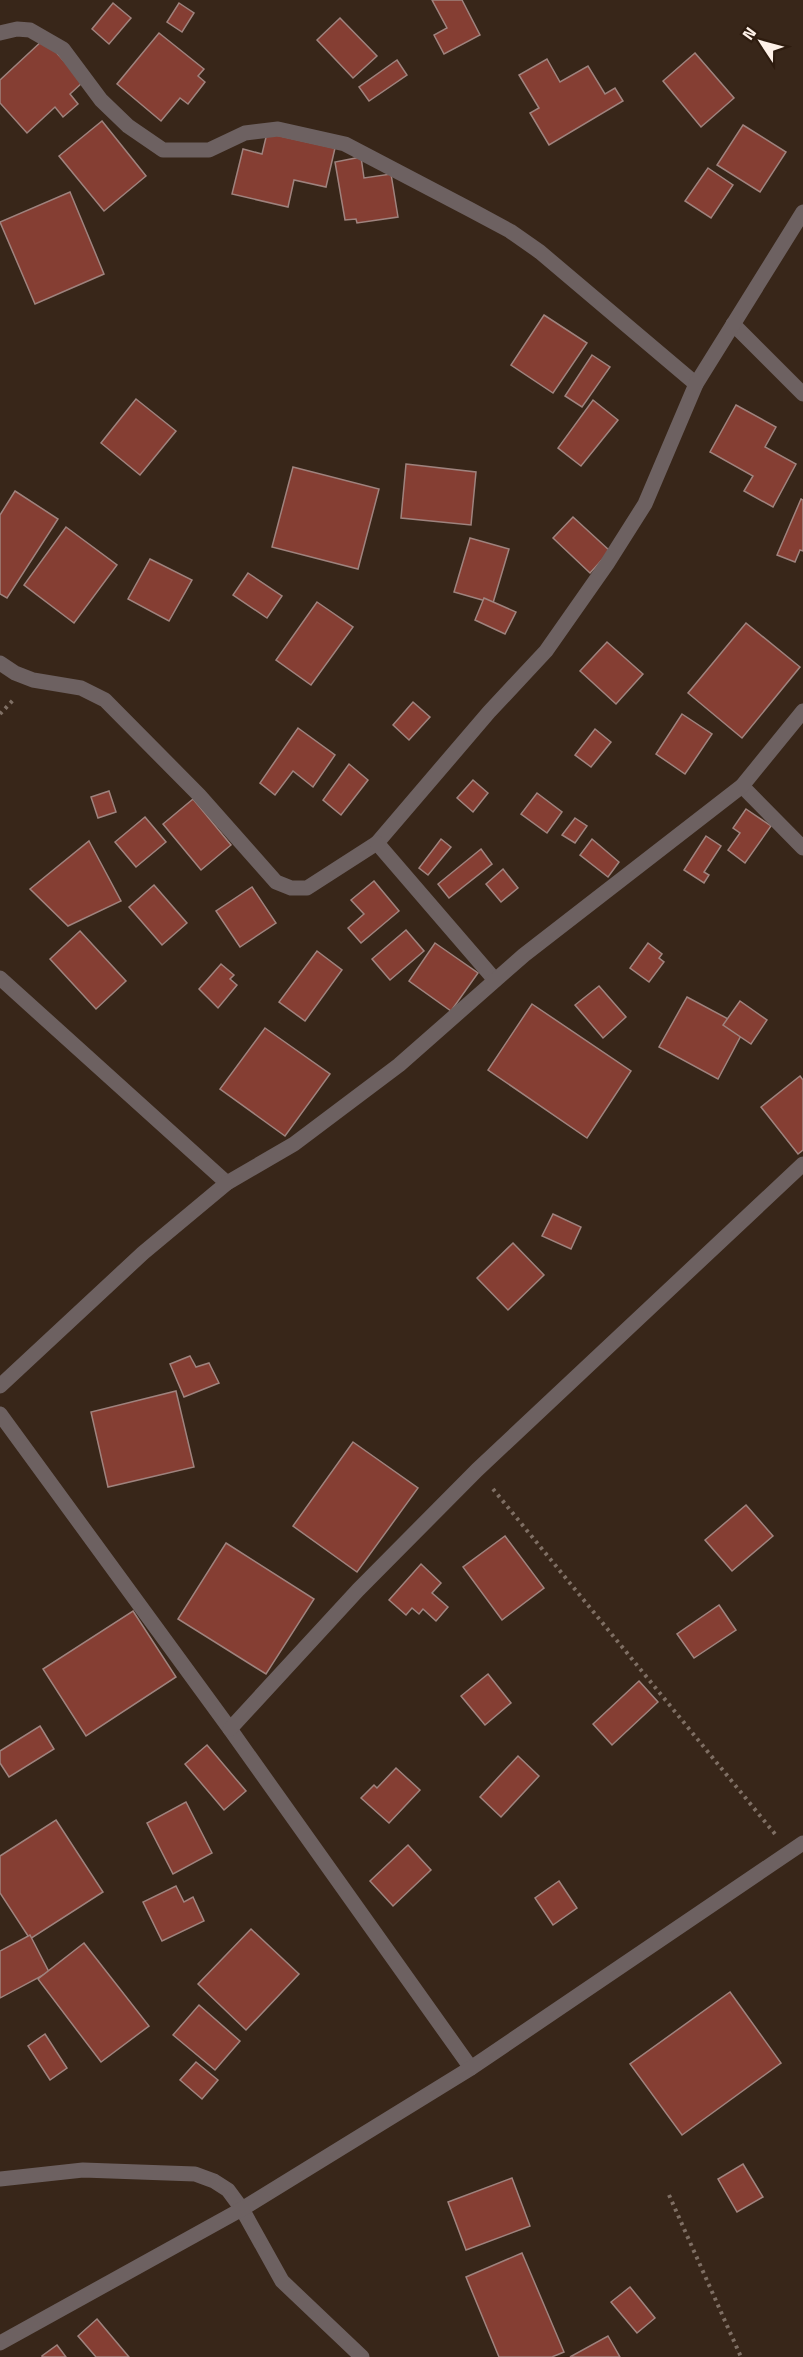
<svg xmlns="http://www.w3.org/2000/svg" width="803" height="2357" font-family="'Titillium Web',sans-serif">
<rect width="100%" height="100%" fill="#382619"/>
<g fill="#853e33" stroke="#9f837e" stroke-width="1.5">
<polygon points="432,0 462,0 480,35 444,54 434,35 447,28"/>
<polygon points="113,3 131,18 109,44 92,29"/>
<polygon points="179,3 194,13 182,32 167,22"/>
<polygon points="340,18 377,56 353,78 317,40"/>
<polygon points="159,33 204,69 198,76 205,82 188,104 180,98 161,121 117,84"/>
<polygon points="44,39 83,82 70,94 78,104 63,117 55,107 27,133 0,103 0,80"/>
<polygon points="695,53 734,98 701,127 663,81"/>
<polygon points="547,59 560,82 588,66 605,94 615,88 623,101 549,145 530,113 539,108 519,75"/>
<polygon points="397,60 407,75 369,101 359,87"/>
<polygon points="102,121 146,176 104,211 59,156"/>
<polygon points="743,125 786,152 760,192 717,165"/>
<polygon points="267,133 335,148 326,187 294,180 288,207 232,194 243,149 262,154"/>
<polygon points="361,157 364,178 391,174 398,217 357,223 356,219 345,220 335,162"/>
<polygon points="708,168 733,185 711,218 685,201"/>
<polygon points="70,192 104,274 35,304 0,222"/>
<polygon points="544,315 587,343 553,393 511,365"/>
<polygon points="592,355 610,367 582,407 565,396"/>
<polygon points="136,399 176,431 140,475 101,443"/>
<polygon points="593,400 618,420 581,466 558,448"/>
<polygon points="736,405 776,427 765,447 796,464 773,507 744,491 753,476 710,452"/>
<polygon points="406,464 476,472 471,525 401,518"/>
<polygon points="293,467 379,489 358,569 272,547"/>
<polygon points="15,491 58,519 7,598 0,594 0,515"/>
<polygon points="801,499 803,500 803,551 800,550 795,562 777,555"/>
<polygon points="573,517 610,551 590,573 553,538"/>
<polygon points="66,527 117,565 74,623 24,585"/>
<polygon points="470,538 509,549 493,603 454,592"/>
<polygon points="150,559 192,580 169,621 128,599"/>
<polygon points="248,573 282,596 267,618 233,595"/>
<polygon points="484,598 516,612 505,634 475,620"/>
<polygon points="317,602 353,627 311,685 276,660"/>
<polygon points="746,623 800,667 742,738 688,693"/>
<polygon points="607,642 643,674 616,704 580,671"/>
<polygon points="413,702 430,717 409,740 393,725"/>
<polygon points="682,714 712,734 685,774 656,754"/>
<polygon points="298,728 335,755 313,787 293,771 275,795 260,783"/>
<polygon points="595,729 611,742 591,767 575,755"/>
<polygon points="349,764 368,780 341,815 323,800"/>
<polygon points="473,780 488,793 473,812 457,798"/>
<polygon points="109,791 116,812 98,818 91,797"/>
<polygon points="537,793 562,812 547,833 521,814"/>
<polygon points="193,799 231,845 201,870 163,824"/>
<polygon points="746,809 771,826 745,863 728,850 740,833 733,828"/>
<polygon points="145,817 166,842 136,867 115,842"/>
<polygon points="575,818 587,826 575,843 562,835"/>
<polygon points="706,836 721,846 704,872 709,875 704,883 684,870"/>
<polygon points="441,839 451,847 428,875 419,868"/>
<polygon points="592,839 619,862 608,877 580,855"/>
<polygon points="89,841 121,901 68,926 30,889"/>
<polygon points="481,849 492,864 449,898 438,884"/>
<polygon points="503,869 518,888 501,902 486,884"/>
<polygon points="374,881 399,911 361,943 348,928 364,914 351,900"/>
<polygon points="154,885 187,923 162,945 129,907"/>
<polygon points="252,887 276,923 240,947 216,911"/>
<polygon points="406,930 424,951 390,980 372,959"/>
<polygon points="80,931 126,981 96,1009 50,959"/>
<polygon points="435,943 478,973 451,1011 409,981"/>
<polygon points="648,943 662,954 659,958 664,962 649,982 630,968"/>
<polygon points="317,951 342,970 305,1021 279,1002"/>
<polygon points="221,964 234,975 230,979 237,985 218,1008 199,989"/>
<polygon points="599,986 626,1017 603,1038 575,1005"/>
<polygon points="687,997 745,1028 718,1079 659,1047"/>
<polygon points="740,1001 767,1020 751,1044 723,1025"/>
<polygon points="532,1004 631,1071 587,1138 488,1070"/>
<polygon points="265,1028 330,1074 285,1136 220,1089"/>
<polygon points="800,1076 803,1080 803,1150 798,1154 761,1107"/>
<polygon points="553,1214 581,1227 571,1249 542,1236"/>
<polygon points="513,1243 544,1275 508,1310 477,1278"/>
<polygon points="190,1356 196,1367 209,1363 219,1383 184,1397 170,1364"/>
<polygon points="176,1391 194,1467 108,1487 91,1412"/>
<polygon points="353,1442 418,1488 357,1572 293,1526"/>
<polygon points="746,1505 773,1536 732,1571 705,1540"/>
<polygon points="505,1536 544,1588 502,1620 463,1567"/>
<polygon points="226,1543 314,1599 266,1674 178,1619"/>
<polygon points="421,1564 441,1583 432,1593 448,1607 436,1621 423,1609 419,1614 412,1608 406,1615 389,1600"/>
<polygon points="719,1605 736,1630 694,1658 677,1634"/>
<polygon points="133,1611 176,1677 86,1736 43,1669"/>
<polygon points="488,1674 511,1703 485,1725 461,1696"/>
<polygon points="639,1681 658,1702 612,1745 593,1724"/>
<polygon points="40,1726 54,1749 9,1777 0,1763 0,1751"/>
<polygon points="207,1745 246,1791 224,1810 185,1764"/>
<polygon points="518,1756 539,1776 501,1817 480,1797"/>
<polygon points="396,1768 420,1790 389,1823 361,1798 374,1785 377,1788"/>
<polygon points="186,1802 212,1853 173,1874 147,1823"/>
<polygon points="56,1820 103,1892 30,1939 0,1893 0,1856"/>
<polygon points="408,1845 431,1870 393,1906 370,1881"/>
<polygon points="559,1881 577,1908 553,1925 535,1898"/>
<polygon points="176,1886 184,1902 193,1897 204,1921 162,1941 143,1902"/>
<polygon points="251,1929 299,1974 246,2030 198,1984"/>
<polygon points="30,1935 49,1972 0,1998 0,1951"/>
<polygon points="84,1943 149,2026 101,2062 38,1979"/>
<polygon points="730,1992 781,2063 682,2135 630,2064"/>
<polygon points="199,2005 240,2041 215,2070 173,2035"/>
<polygon points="45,2034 67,2068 50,2080 28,2046"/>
<polygon points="196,2062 218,2080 202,2099 180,2080"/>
<polygon points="743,2164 763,2197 737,2212 718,2179"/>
<polygon points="512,2178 530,2226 466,2250 448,2202"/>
<polygon points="522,2253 564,2352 552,2357 499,2357 466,2277"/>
<polygon points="630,2287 655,2318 637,2333 611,2302"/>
<polygon points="97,2319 129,2357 96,2357 78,2336"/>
<polygon points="608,2336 620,2357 570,2357"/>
<polygon points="57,2345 66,2357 42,2357 42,2356"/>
</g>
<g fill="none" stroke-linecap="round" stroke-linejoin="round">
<g stroke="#7f6f64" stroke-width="4" stroke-dasharray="3 4.5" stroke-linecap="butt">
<polyline points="0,714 14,699"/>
<polyline points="493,1489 775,1834"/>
<polyline points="669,2195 741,2357"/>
</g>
<g stroke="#6d6161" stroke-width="15">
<polyline points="0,33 17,29 30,30 63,49 101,100 128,126 163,150 209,150 245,133 278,129 345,144 471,210 510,231 540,252 696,384"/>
<polyline points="733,324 803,394"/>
<polyline points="0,663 15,673 33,680 81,688 105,700 199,795 276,882 291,888 307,888 377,843 489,712 546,651 607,564 645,504 696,384 803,212"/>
<polyline points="742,786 803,848"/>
<polyline points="377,843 495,980"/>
<polyline points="0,978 227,1183"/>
<polyline points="0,1386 143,1253 227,1183 294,1144 399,1065 524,955 742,786 803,711"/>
<polyline points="0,1414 230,1729 471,2068"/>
<polyline points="230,1729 358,1590 477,1470 803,1164"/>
<polyline points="0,2179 83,2170 195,2174 214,2181 228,2190 242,2209 282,2281 362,2357"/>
<polyline points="0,2343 242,2209 471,2068 803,1843"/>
</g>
</g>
<g transform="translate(761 42) rotate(306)" stroke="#2e1c0f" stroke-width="4.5" paint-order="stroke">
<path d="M0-4.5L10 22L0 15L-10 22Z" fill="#fef1e8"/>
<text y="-9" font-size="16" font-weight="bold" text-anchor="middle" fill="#fef1e8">N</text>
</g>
</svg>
